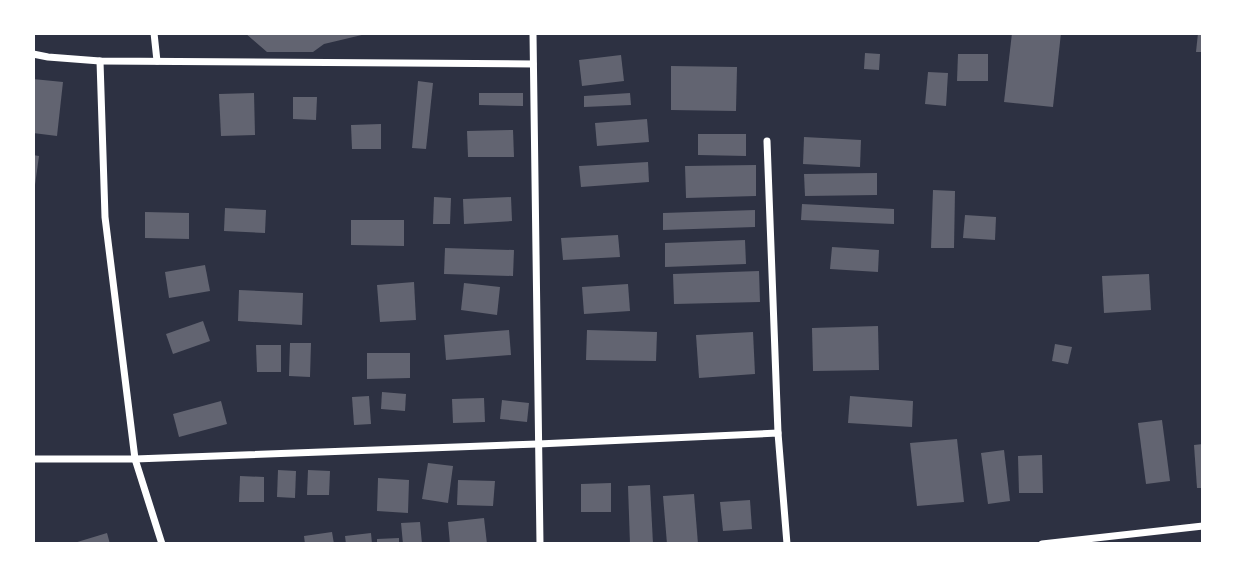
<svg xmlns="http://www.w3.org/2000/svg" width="1236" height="577" font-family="Signika,sans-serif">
<rect width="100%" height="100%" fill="#2d3142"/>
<g fill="#626471">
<polygon points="245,33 365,33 366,34 324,44 313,52 267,52"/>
<polygon points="1012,33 1061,33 1053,107 1004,102"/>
<polygon points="1198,33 1203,33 1203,52 1196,52"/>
<polygon points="865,53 880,54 879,70 864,69"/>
<polygon points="958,54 988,54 988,81 957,81"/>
<polygon points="621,55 624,81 582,86 579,60"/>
<polygon points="671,66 737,67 736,111 671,110"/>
<polygon points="928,72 948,73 946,106 925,104"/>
<polygon points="33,79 63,82 57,136 33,133"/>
<polygon points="418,81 433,83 426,149 412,148"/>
<polygon points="254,93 255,135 221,136 219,94"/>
<polygon points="479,93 523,93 523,106 479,105"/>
<polygon points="630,93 631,105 584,107 584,96"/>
<polygon points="293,97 317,97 316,120 293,119"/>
<polygon points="647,119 649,142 597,146 595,123"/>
<polygon points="381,124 381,149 352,149 351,125"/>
<polygon points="513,130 514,157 468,157 467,131"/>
<polygon points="698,134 746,134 746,156 698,155"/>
<polygon points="804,137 861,140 860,167 803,164"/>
<polygon points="33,155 39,156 35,185 33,185"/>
<polygon points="648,162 649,182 581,187 579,166"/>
<polygon points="756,165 756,196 686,198 685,166"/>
<polygon points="877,173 877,195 805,196 804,174"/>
<polygon points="933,190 955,191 954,248 931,248"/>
<polygon points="434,197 451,198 450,224 433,224"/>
<polygon points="511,197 512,221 464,224 463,199"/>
<polygon points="802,204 894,209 894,224 801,220"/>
<polygon points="225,208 266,210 265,233 224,231"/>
<polygon points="755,210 755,227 663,230 663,213"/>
<polygon points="145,212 189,213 189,239 145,238"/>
<polygon points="965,215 996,217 995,240 963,238"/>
<polygon points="351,220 404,220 404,246 351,245"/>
<polygon points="618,235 620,257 563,260 561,238"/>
<polygon points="745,240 746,264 665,267 665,243"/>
<polygon points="832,247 879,250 878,272 830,269"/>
<polygon points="445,248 514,250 513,276 444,274"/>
<polygon points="205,265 210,291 169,298 165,272"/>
<polygon points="759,271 760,302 674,304 673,274"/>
<polygon points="1149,274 1151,310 1104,313 1102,276"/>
<polygon points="414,282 416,320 380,322 377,285"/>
<polygon points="464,283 500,287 497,315 461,310"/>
<polygon points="628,284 630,311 584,314 582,287"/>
<polygon points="239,290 303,293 302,325 238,321"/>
<polygon points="203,321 210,341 173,354 166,334"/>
<polygon points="878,326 879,370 813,371 812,328"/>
<polygon points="509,330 511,355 446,360 444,335"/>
<polygon points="587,330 657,332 656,361 586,360"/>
<polygon points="753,332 755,374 699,378 696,335"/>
<polygon points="290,343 311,343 310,377 289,376"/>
<polygon points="1055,344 1072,347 1068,364 1052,361"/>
<polygon points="256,345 281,345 281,372 257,372"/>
<polygon points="367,353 410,353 410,378 367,379"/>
<polygon points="382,392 406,394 405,411 381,409"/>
<polygon points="369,396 371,424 354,425 352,397"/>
<polygon points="850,396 913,401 912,427 848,423"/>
<polygon points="484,398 485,422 453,423 452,399"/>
<polygon points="502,400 529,403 527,422 500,419"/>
<polygon points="221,401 227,424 179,437 173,414"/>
<polygon points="1162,420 1170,481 1146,484 1138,423"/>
<polygon points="957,439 964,502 917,506 910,443"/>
<polygon points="1203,444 1203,488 1197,488 1194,445"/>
<polygon points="1004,450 1010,501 988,504 981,453"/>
<polygon points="1042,455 1043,493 1019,493 1018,456"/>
<polygon points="428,463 453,466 448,503 422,499"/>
<polygon points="278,470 296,471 295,498 277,497"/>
<polygon points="308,470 330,471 329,495 307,495"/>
<polygon points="240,476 264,477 264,502 239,502"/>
<polygon points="378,478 409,480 408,513 377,511"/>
<polygon points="458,480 495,481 493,506 457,505"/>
<polygon points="611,483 611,512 581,512 581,484"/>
<polygon points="650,485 653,544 630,544 628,486"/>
<polygon points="694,494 698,544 667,544 663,496"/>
<polygon points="750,500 752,529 723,531 720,502"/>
<polygon points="484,518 487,544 450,544 448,522"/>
<polygon points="420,522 422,544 403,544 401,523"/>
<polygon points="332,532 334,544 305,544 304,536"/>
<polygon points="107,533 110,544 74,544 74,543"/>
<polygon points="371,533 372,544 346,544 345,536"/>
<polygon points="399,538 399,544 377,544 377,539"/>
</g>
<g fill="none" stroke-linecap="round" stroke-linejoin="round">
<g stroke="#fff" stroke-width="7">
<polyline points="154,33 157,61"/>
<polyline points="533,33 540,544"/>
<polyline points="33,54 48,57 100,61 533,64"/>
<polyline points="100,61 105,217 135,459 162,544"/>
<polyline points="767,141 778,433"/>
<polyline points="33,459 135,459 538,444 778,433 787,544"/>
<polyline points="1042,544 1203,526"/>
</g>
</g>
<rect width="1236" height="577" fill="none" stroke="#ffffff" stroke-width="70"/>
</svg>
